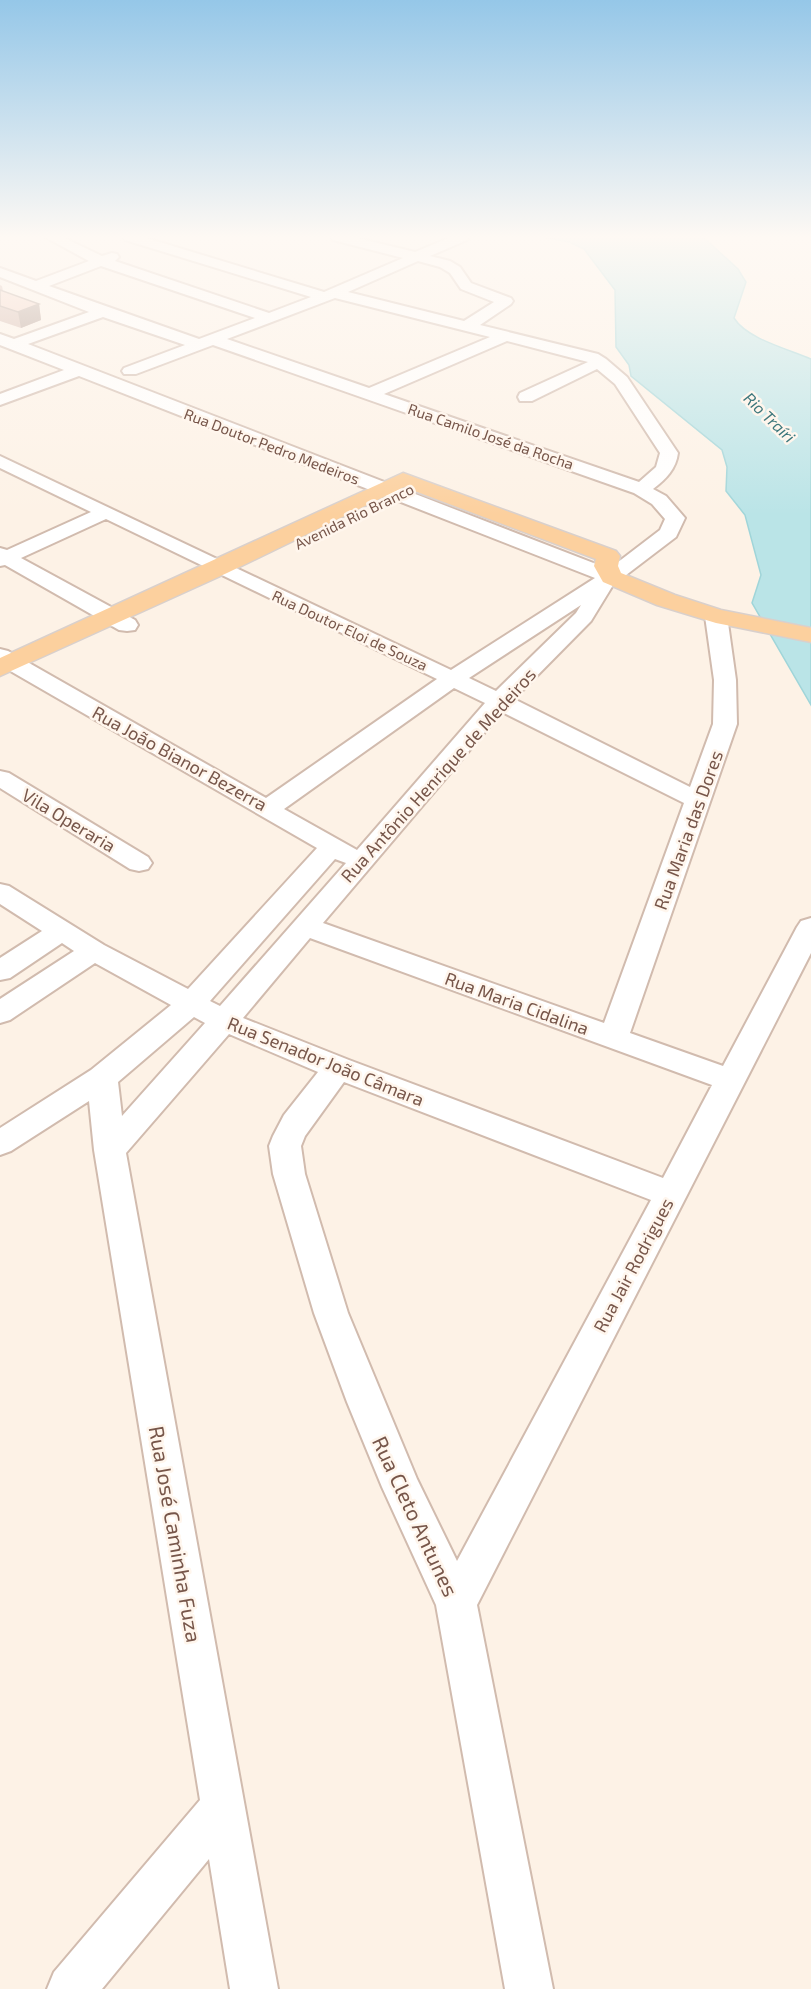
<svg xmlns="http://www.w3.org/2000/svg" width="811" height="1989" font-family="'Exo 2',sans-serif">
<rect width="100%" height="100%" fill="#fdf2e6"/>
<path fill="#bae4e7" stroke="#a0d5d9" stroke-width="1.5" d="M543,237H703L738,269L746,282L734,318C747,339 788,349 811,359V705L752,603L761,575L745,515L726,491L727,467L722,450L631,376L629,365L616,347L615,290L584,249L569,242Z"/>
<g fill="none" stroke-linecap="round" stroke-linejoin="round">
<defs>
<g id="minor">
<path d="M45,237H62L102,256L112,253L117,254L119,257L115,261L269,313L311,297L125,240L123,237H143L324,292L403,258L333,240L331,237H353L415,252L451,237H469L467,240L430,256L450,261L460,267L471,283L511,298L513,301L511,304L480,325L598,354L606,359L627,377L678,453C676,469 666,479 653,489L666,496L685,518L676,537L613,585L591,621L514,699L690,787L713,724L714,680L705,616L709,612L716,610L723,612L727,616L736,680L737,724L630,1033L723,1066L797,927L801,921L811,918V953L477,1605L553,1989H505L436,1605L382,1487L347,1402L314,1313L273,1174L269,1146L273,1136L284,1115L318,1072L229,1034L126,1153L278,1989H230L209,1859L102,1989H47L54,1972L200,1800L94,1150L89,1101L11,1151L0,1155V1128L91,1070L171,1005L95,963L10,1020L0,1023V999L74,951L62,943L10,978L0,980V958L42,931L0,904V884L9,886L104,945L188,989L317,848L0,665V649L8,651L266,798L437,679L106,519L21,558L135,620L138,625L135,630L127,631L119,630L5,565L0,566V548L7,550L91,512L0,468V456L451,670L595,578L79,376L0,405V394L64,370L0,345V334L14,339L89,312L0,277V268L36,281L89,261ZM418,261L440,267L450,273L461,289L494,302L464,321L348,292ZM101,266L255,318L199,339L49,286ZM335,298L490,337L369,388L227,339ZM103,317L185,345L124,368L122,371L124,374H136L213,345L634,493L652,504L665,519L660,530L609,569L28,344ZM507,341L588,362L520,393L518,397L520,401H532L597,369L615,384L660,453L656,467L639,482L384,394ZM581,605L576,613L496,691L469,678ZM454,688L485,703L357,850L284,809ZM502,712L684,803L604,1023L323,923ZM335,859L346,863L220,1006L210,1001ZM310,938L712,1085L663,1178L349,1060L243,1018ZM194,1017L205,1023L122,1116L118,1082ZM344,1082L651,1200L457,1561L417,1479L348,1313L305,1174L301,1146L305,1136Z"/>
<polygon points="0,771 9,773 148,857 152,863 148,869 139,871 130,869 0,788"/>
</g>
<polygon id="primary" points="403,473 616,551 620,556 618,566 621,573 675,595 721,610 811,628 811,642 716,623 657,605 603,582 594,566 596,559 404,487 227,573 0,676 0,658"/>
</defs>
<use href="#minor" stroke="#d1bbae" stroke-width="4"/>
<use href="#primary" stroke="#d9d0cc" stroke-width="3"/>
<use href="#minor" fill="#fff" fill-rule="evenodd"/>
<use href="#primary" fill="#fcd09e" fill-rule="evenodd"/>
</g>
<polygon fill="#d0b0a3" points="0,285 2,286 3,291 39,304 41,320 21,328 0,321"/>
<polygon fill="#a99084" points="39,304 41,320 21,328 18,312"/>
<polygon fill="#f2cdbd" stroke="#a99084" stroke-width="1.5" points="0,290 39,304 18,312 0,306"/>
<linearGradient id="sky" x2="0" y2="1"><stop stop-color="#95c7e8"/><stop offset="0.46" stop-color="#fef9f4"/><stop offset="1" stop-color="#fef9f4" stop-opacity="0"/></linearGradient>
<rect width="811" height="515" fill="url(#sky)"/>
<g text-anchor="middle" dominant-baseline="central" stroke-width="5" stroke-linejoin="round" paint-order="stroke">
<g font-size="15" fill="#77564a" stroke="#fff6ed">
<text transform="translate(491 436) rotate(19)">Rua Camilo José da Rocha</text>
<text transform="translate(272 446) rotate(21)">Rua Doutor Pedro Medeiros</text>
<text transform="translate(354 516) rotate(-26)">Avenida Rio Branco</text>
<text transform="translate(350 630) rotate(25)">Rua Doutor Eloi de Souza</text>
</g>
<g font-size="16" font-style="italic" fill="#3d777c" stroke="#fff6ed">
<text transform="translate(770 417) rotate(44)">Rio Traíri</text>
</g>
<g font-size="18" fill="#77564a" stroke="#fff6ed">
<text transform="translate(180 758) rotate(29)">Rua João Bianor Bezerra</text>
<text transform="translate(438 775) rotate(-48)">Rua Antônio Henrique de Medeiros</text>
<text transform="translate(69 820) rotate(31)">Vila Operaria</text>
<text transform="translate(688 830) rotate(-70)">Rua Maria das Dores</text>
<text transform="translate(517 1003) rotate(20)">Rua Maria Cidalina</text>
<text transform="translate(326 1061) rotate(22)">Rua Senador João Câmara</text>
<text transform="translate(633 1265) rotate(-62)">Rua Jair Rodrigues</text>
</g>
<g font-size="21" fill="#77564a" stroke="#fff6ed">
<text transform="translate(416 1516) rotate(65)">Rua Cleto Antunes</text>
<text transform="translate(176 1534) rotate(80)">Rua José Caminha Fuza</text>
</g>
</g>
</svg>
